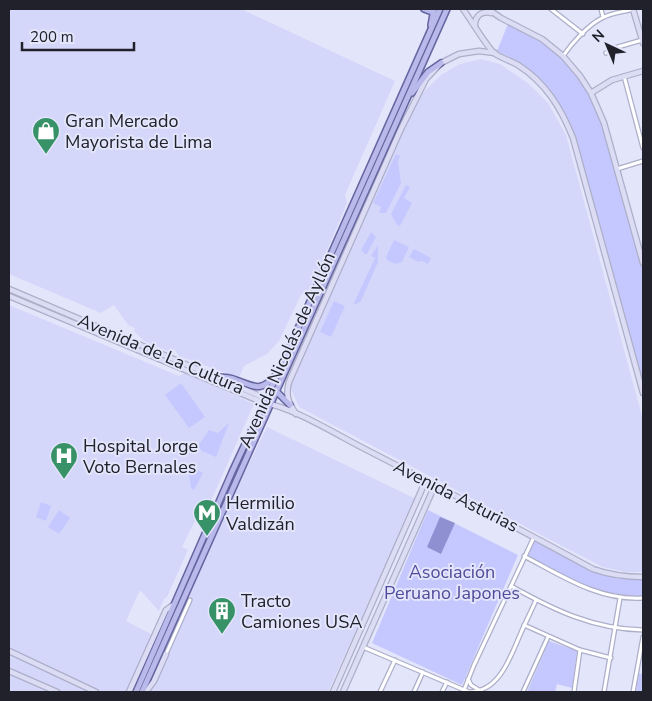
<svg xmlns="http://www.w3.org/2000/svg" width="652" height="701" font-family="'Nunito Sans',sans-serif">
<rect width="100%" height="100%" fill="#e3e5fb"/>
<g fill="#d5d7fa">
<polygon points="9,9 241,9 395,81 345,195 347,203 311,288 301,295 279,341 267,354 244,366 239,378 179,356 174,349 170,352 144,341 134,331 135,328 128,325 114,305 101,313 9,274"/>
<polygon points="481,59 500,64 529,84 548,103 566,135 643,420 643,572 625,572 603,567 562,546 299,407 290,387 418,97 441,75 460,64"/>
<polygon points="9,305 179,376 185,373 254,404 202,521 196,519 182,547 188,550 167,597 164,599 159,611 140,590 126,621 151,634 166,633 267,427 416,499 328,692 9,692"/>
</g>
<g fill="#c5c8fe">
<path d="M508,24L542,42L563,58L589,93L601,120L643,270V392L572,128C556,91 534,68 497,51Z"/>
<polygon points="396,154 400,156 398,162 401,183 386,213 379,213 381,207 373,203"/>
<polygon points="406,185 410,187 404,198 412,203 400,226 397,225 391,214"/>
<polygon points="371,232 376,237 367,254 365,254 361,250"/>
<polygon points="394,240 409,247 402,262 395,264 387,260 386,257"/>
<polygon points="378,245 378,262 361,301 355,305 354,303 375,258 371,256"/>
<polygon points="414,249 431,258 428,264 422,261 418,262 409,257"/>
<polygon points="334,301 345,306 331,337 320,332"/>
<polygon points="181,383 205,417 189,428 165,395"/>
<polygon points="229,423 216,457 202,451 198,446 209,430 218,433"/>
<polygon points="191,466 203,473 194,490 191,488 188,467"/>
<polygon points="41,502 51,506 46,521 36,517"/>
<polygon points="59,510 70,518 59,534 48,527"/>
<polygon points="428,510 518,555 462,685 372,643"/>
<path d="M534,540L597,573L619,579H643V596C595,596 567,577 526,555Z"/>
<polygon points="549,641 577,651 572,688 557,684 555,692 527,692"/>
<polygon points="638,673 643,674 643,692 636,692"/>
</g>
<polygon fill="#8e90d1" points="440,517 455,523 441,554 427,547"/>
<g fill="none" stroke-linecap="round" stroke-linejoin="round">
<defs>
<g id="street">
<polyline points="551,9 583,34"/>
<polyline points="601,9 603,17"/>
<polyline points="606,53 611,49 642,40"/>
<path d="M563,56C572,43 588,25 602,18C611,13 623,12 633,9"/>
<polyline points="624,76 643,148"/>
<polyline points="617,169 643,161"/>
<path d="M524,556C562,576 599,601 643,598"/>
<path d="M511,586C554,610 593,629 643,630"/>
<polyline points="524,625 580,650 611,658"/>
<path d="M363,647L469,692C499,692 510,658 520,635C525,623 531,612 536,600"/>
<polyline points="166,654 190,600"/>
<polyline points="468,679 471,685 479,690"/>
<polyline points="464,690 474,665 534,537"/>
<polyline points="380,692 395,660"/>
<polyline points="414,692 423,672"/>
<polyline points="442,692 447,682"/>
<polyline points="523,692 548,637"/>
<polyline points="574,692 580,650"/>
<polyline points="604,692 620,598"/>
<polyline points="633,692 643,637"/>
</g>
<g id="secondary">
<path d="M463,9C471,20 485,44 494,53C501,58 511,61 518,65C546,83 561,108 573,138L643,393"/>
<polyline points="488,9 501,18 542,39 563,56 580,76 591,93 604,123 643,263"/>
<polyline points="633,9 643,43"/>
<path d="M475,25C475,16 482,10 491,13"/>
<polyline points="591,93 612,80 643,71"/>
<polyline points="9,289 267,399"/>
<path d="M9,296L264,403C290,406 336,434 361,447C439,487 516,527 593,569C610,575 625,577 643,577"/>
<path d="M296,414C289,403 285,396 289,382L400,131L426,79L441,63L459,54L479,51L495,53"/>
<polyline points="9,651 96,692"/>
<polyline points="9,671 57,692"/>
<polyline points="129,692 166,610 173,605"/>
<polyline points="146,692 154,681 166,654"/>
<polyline points="333,692 426,480"/>
<polyline points="343,692 435,485"/>
</g>
<g id="primary">
<polyline points="424,9 432,12"/>
<polyline points="431,25 434,9"/>
<polyline points="412,93 428,72 441,63"/>
<path d="M216,377C223,377 230,377 236,380C254,386 260,393 275,376"/>
<polyline points="277,392 290,405"/>
<polyline points="136,692 232,472 279,371 440,9"/>
<polyline points="142,692 447,9"/>
</g>
</defs>
<use href="#street" stroke="#adafc9" stroke-width="5.5"/>
<use href="#secondary" stroke="#adafc9" stroke-width="7"/>
<use href="#primary" stroke="#65659f" stroke-width="8"/>
<use href="#street" stroke="#fff" stroke-width="3"/>
<use href="#secondary" stroke="#dcdcf5" stroke-width="4.5"/>
<use href="#primary" stroke="#b9b9eb" stroke-width="5"/>
</g>
<defs>
<symbol id="shop-pin" viewBox="-11 -11 22 30"><path d="M0 17L-7.5 6A9.5 9.5 0 1 1 7.5 6Z" fill="#389268" stroke="#e3e5fb"/><path d="M-5-2.5h2.3a2.7 3.5 0 0 1 5.4 0H5L5.5 6h-11ZM-1.5-2.5h3a1.5 2.3 0 0 0-3 0Z" fill="#fff"/></symbol>
<symbol id="hospital-pin" viewBox="-11 -11 22 30"><path d="M0 17L-7.5 6A9.5 9.5 0 1 1 7.5 6Z" fill="#389268" stroke="#e3e5fb"/><path d="M-5-5h3v3.5h4V-5h3V5h-3V1.5h-4V5h-3Z" fill="#fff"/></symbol>
<symbol id="metro-pin" viewBox="-11 -11 22 30"><path d="M0 17L-7.5 6A9.5 9.5 0 1 1 7.5 6Z" fill="#389268" stroke="#e3e5fb"/><path d="M-5.5 5V-5H-3L0 0L3-5H5.5V5H3V-.5L0 4L-3-.5V5Z" fill="#fff"/></symbol>
<symbol id="building-pin" viewBox="-11 -11 22 30"><path d="M0 17L-7.5 6A9.5 9.5 0 1 1 7.5 6Z" fill="#389268" stroke="#e3e5fb"/><path d="M-4-6H4V6H1V3H-1V6H-4ZM-2.5-4.3h1.7v1.8h-1.7ZM.8-4.3h1.7v1.8H.8ZM-2.5-1h1.7V.8h-1.7ZM.8-1h1.7V.8H.8Z" fill="#fff"/></symbol>
</defs>
<g fill-rule="evenodd">
<use href="#shop-pin" x="30" y="115" width="32" height="43"/>
<use href="#hospital-pin" x="48" y="440" width="32" height="43"/>
<use href="#metro-pin" x="191" y="497" width="32" height="43"/>
<use href="#building-pin" x="206" y="595" width="32" height="43"/>
</g>
<g text-anchor="middle" dominant-baseline="central" stroke-width="4" stroke-linejoin="round" paint-order="stroke">
<g font-size="18" fill="#21212b" stroke="#e3e5fb" text-anchor="start">
<text x="65" y="121">Gran Mercado<tspan x="65" dy="21">Mayorista de Lima</tspan></text>
<text x="83" y="446">Hospital Jorge<tspan x="83" dy="21">Voto Bernales</tspan></text>
<text x="226" y="503">Hermilio<tspan x="226" dy="21">Valdizán</tspan></text>
<text x="241" y="601">Tracto<tspan x="241" dy="21">Camiones USA</tspan></text>
</g>
<g font-size="18" fill="#21212b" stroke="#e3e5fb">
<text transform="translate(287 350) rotate(-66)">Avenida Nicolás de Ayllón</text>
<text transform="translate(161 354) rotate(23)">Avenida de La Cultura</text>
<text transform="translate(456 496) rotate(27)">Avenida Asturias</text>
</g>
<g font-size="18" fill="#4f4b9b" stroke="#e3e5fb">
<text x="452" y="572">Asociación<tspan x="452" dy="21">Peruano Japones</tspan></text>
</g>
</g>
<rect width="652" height="701" fill="none" stroke="#21212b" stroke-width="20"/>
<g transform="translate(607 45) rotate(316)" stroke="#e3e5fb" stroke-width="4" paint-order="stroke">
<path d="M0-4L9 19L0 12L-9 19Z" fill="#21212b"/>
<text y="-8" font-size="14" font-weight="bold" text-anchor="middle" fill="#21212b">N</text>
</g>
<path d="M22 42v8h112v-8" fill="none" stroke="#21212b" stroke-width="2.5"/>
<text x="30" y="42" font-size="15" fill="#21212b" stroke="#e3e5fb" stroke-width="4" paint-order="stroke">200 m</text>
</svg>
